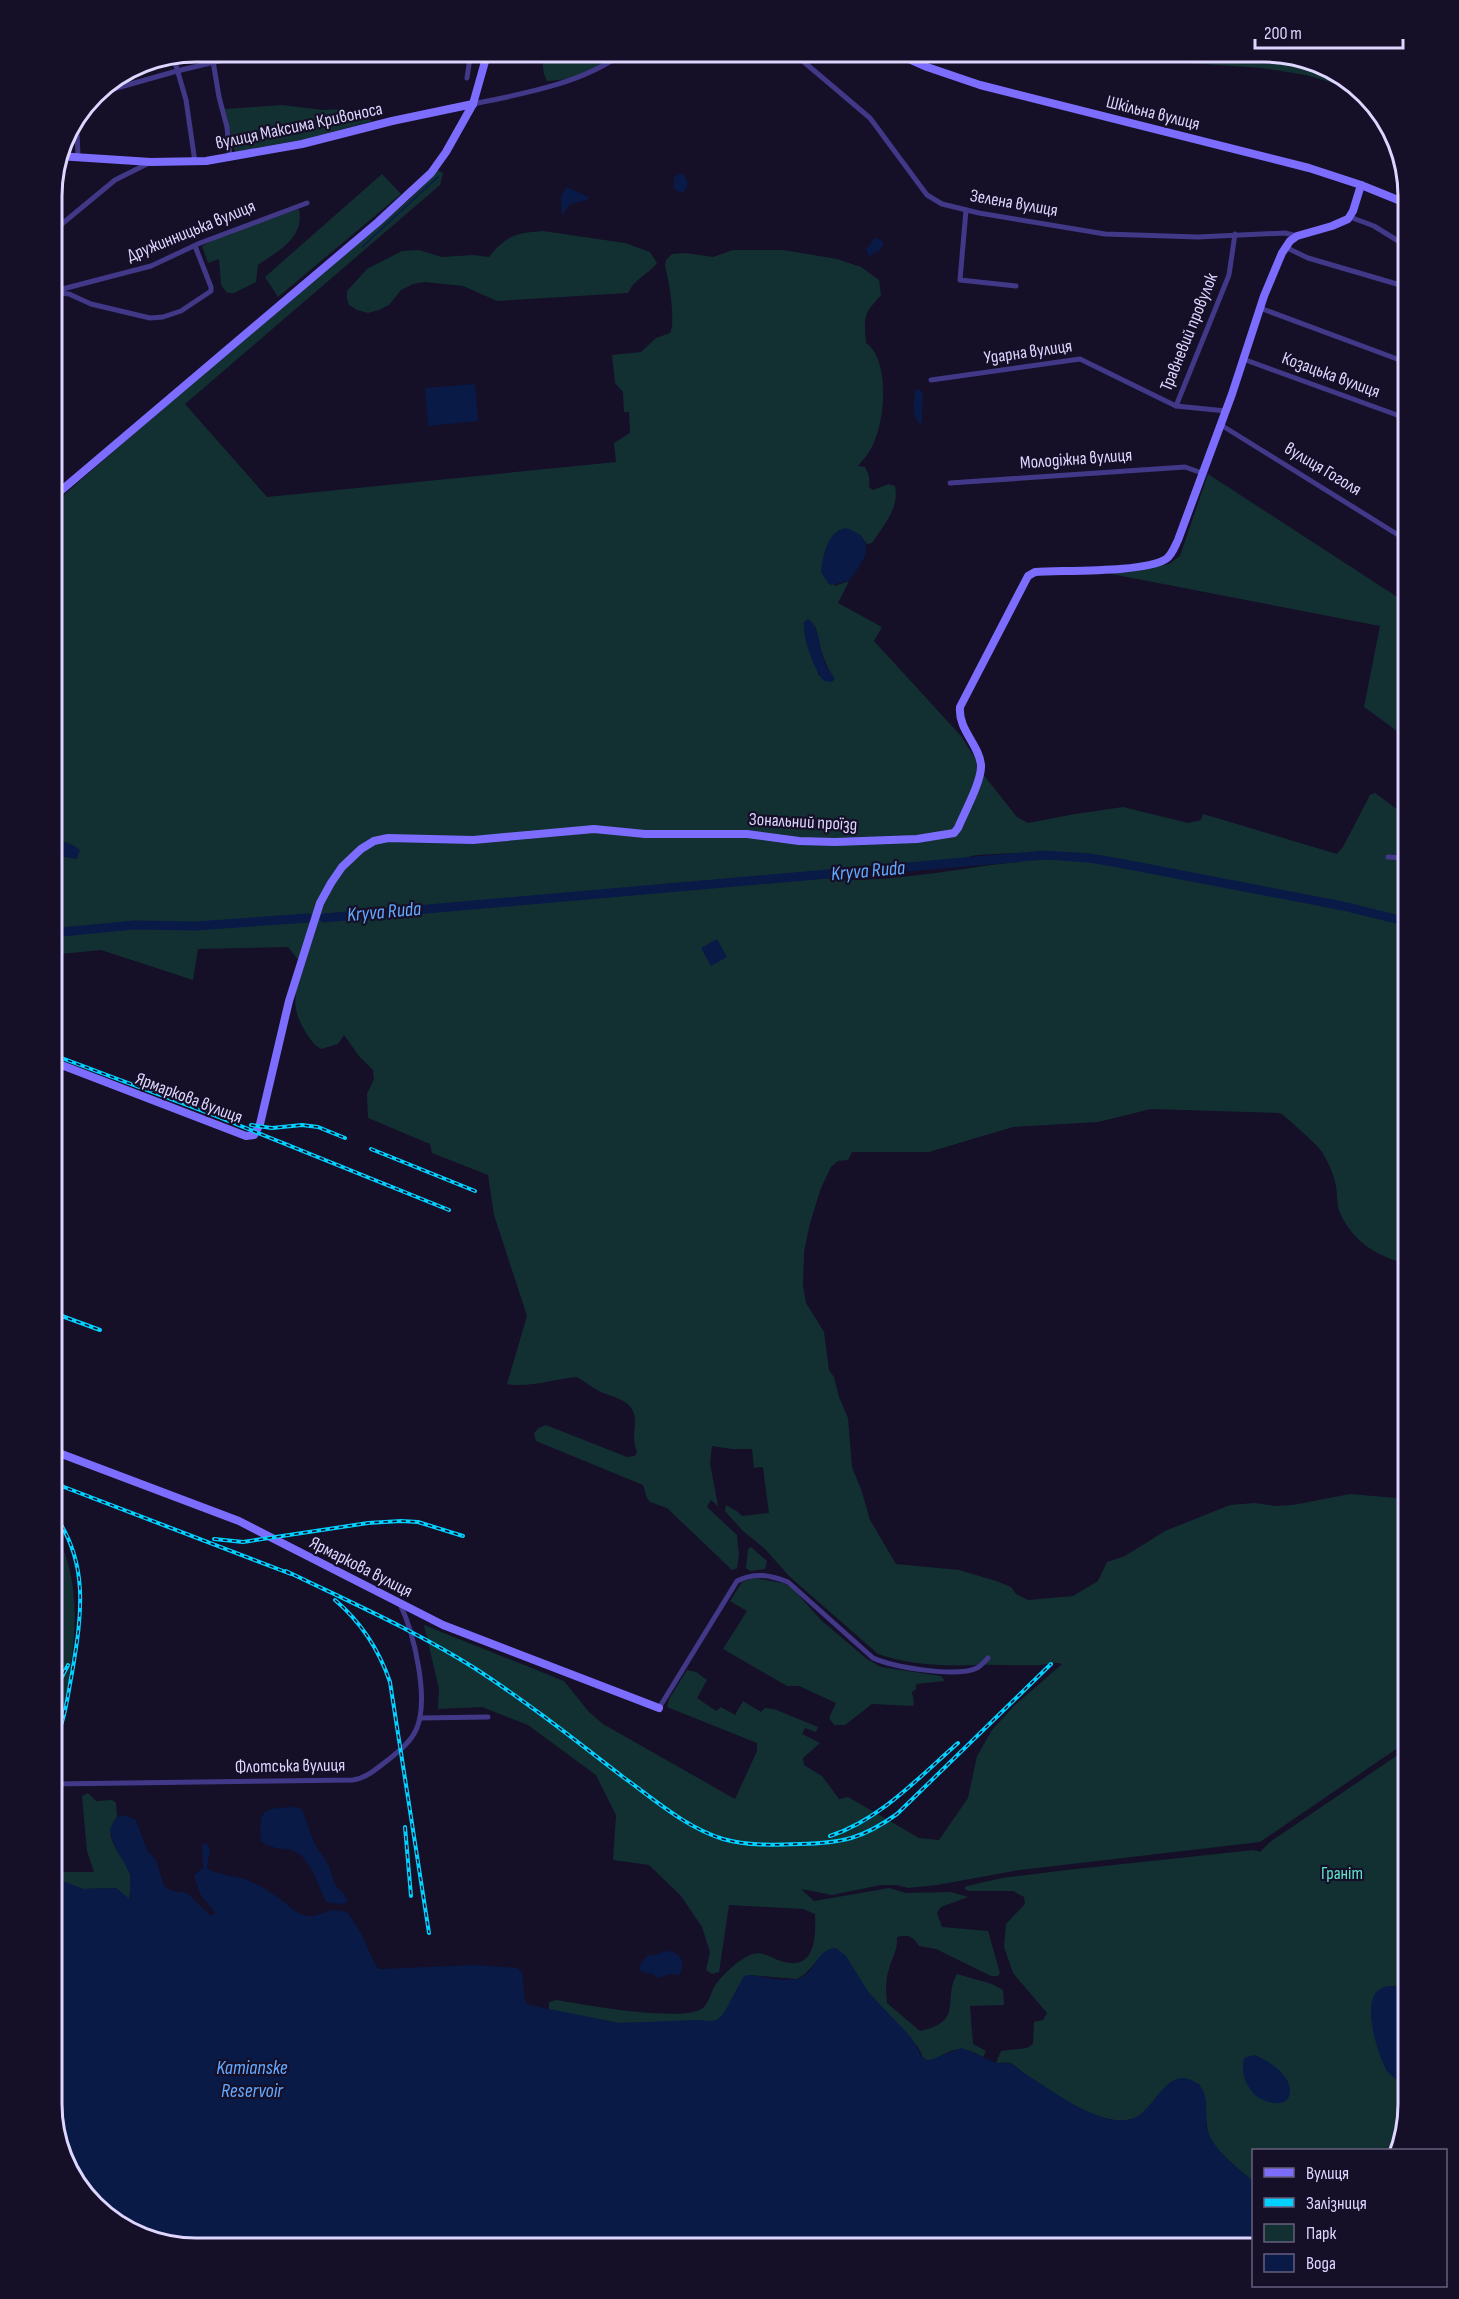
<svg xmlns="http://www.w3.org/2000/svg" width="1459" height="2299" font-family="'Sofia Sans Condensed',sans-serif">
<rect width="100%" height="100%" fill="#150f28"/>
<g fill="#123032" fill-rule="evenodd">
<path d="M541,51H620C600,67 574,81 547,81L544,74Z"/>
<polygon points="1146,51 1274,51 1344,75 1357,90 1306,75 1262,68 1188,63 1167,56 1146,55"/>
<polygon points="282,105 323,110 344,109 356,113 372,121 306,139 235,152 225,109"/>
<path d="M438,170L443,173L440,185L185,404L267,497L616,462L614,443L630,433L629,412H624L623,392L615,383L612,355L641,352L656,338L670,333C676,321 669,280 665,266L666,260L672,254L685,253L713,257L733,250H783L837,259L861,267L879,280L881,295C863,315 864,316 866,343C890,359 885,419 874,442C871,451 864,459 858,466L865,467C869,474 870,478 869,487L873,490L889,484L895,486C900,508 883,526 872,543L867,544L860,535L840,530C826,538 829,550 823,563L835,586L849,581L838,603L882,627L874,641L961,736L975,758L978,768L1017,817L1028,823L1075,814L1123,807L1188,823L1201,820L1203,814L1337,854L1343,847L1370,795L1375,793L1402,813L1408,809V1264C1378,1257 1354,1243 1340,1213C1336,1204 1338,1192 1335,1182C1333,1172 1327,1160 1322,1152C1319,1146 1290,1121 1282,1114L1278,1113L1151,1109L1098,1122L1013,1127L929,1152H852L848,1160L838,1161L831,1167L821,1188L810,1223L804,1252L803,1286L806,1303L824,1332L829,1370L834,1377L839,1397L848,1418L852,1467L862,1492L870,1520L896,1564L959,1570L996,1581L1011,1587L1016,1594L1028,1600L1073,1596L1098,1581L1107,1562L1125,1556L1165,1531L1230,1505L1255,1503L1275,1506L1293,1505L1350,1494L1408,1499V1741L1260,1842L1020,1870L937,1885L908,1888L897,1885H881L832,1895L801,1889L814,1901L889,1888L906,1893L951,1892L968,1897L941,1907L937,1913L942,1927L988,1931L1000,1973L998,1976H991L936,1949L919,1946C912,1936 909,1934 897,1937C898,1950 892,1957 889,1969C885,1981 886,1991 887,2003L920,2031C965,2021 942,1999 957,1974L992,1984L1003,1990L1004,2005L970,2006L973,2044L986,2051L983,2057C959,2044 954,2049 931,2061L924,2059L918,2047L869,1993L822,1955L805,1974L797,1979L749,1975C733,1986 732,2010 716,2021L619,2023L549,2010V2002L556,2000C580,2004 688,2024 704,2007C709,2002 711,1993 714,1987C721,1976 736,1962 748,1956C761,1949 769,1957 781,1961C815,1972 816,1938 815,1914L803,1909L729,1905L719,1972L712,1974L706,1970L710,1952L702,1927L681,1896L649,1865L613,1860L616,1815L596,1775L528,1725L482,1707L438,1709L439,1689L424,1625L564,1681L589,1712L603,1724L735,1799L757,1751V1743L667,1707L669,1699L687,1670L696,1672L707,1680L697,1698L716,1711L721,1707L735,1715L743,1701L761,1712L765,1708L774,1709L818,1727L816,1732L805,1728L802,1734L820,1743L803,1758L804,1765L822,1776L839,1799L848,1797L919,1838L939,1840L968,1798L977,1756L992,1730L1014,1706L1062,1664C1053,1661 1049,1664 1040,1665C1018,1666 996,1664 974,1665C942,1666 909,1665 878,1654L790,1577L764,1548L743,1531L725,1511L726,1505L738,1512L742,1516L769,1513L763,1468L761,1467L754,1468L752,1449H732L712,1446L710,1464L718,1506L711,1500L707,1507L737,1535L739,1555L737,1568L732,1570L667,1508L650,1502L647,1498L643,1485L536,1441L534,1433L539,1428L546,1425L627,1457L635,1456L637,1452C632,1440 635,1433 635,1420C634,1398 611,1398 597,1390C590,1386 584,1381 577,1377C555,1379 528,1388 507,1384L527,1316L494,1215L488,1175L432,1153L430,1144L368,1118L367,1094L374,1079L373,1070L359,1056L344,1035L338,1044L321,1049C313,1044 310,1039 305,1031C290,1007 295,992 303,966L288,947L198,949L193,980L101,950L51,955V854L77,859L53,840L51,841V506L192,383L411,198ZM815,625C820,645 823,663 835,679L818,675ZM1013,853L1019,862C957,868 890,884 828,879L829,869L946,862L976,855Z"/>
<polygon points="382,174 401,194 278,297 265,277"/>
<path d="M299,209C305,238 278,251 258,265L256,282L234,293H227L221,285L219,259L208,263L202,246L223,235Z"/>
<path d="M543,231L625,243L650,252L657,263C648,275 634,279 628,293L497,301L463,286L425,282L413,284L401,290L389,305L379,310L368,313L357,310L349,305L347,299V291L367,269L402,251L419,250L442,257L473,255L489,257C507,235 516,233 543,231Z"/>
<polygon points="1208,474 1408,604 1408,739 1364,707 1380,626 1101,572 1169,564 1180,556"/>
<path d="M51,1523C80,1572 78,1627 68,1682C65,1702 61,1721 51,1739Z"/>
<polygon points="751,1547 767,1561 765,1569 750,1571 746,1568 748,1549"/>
<polygon points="755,1578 783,1583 791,1587 822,1621 867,1659 881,1667 941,1676 945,1681 916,1684 916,1689 912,1692 914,1702 913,1706 872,1704 845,1725 834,1725 829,1718 836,1703 799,1686 787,1686 723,1649 747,1611 730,1601 742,1582"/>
<path d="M1408,1748V1987C1355,1978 1372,2034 1384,2064C1389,2077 1406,2082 1408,2091C1412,2109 1400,2133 1395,2150H1254L1253,2181C1240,2170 1211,2148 1208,2131C1204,2115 1208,2100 1199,2084L1171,2083C1158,2091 1152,2108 1139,2116C1107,2134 1052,2091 1025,2074C1020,2071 1016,2065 1010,2063C1006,2062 1001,2063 996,2063L1001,2051L1027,2048L1033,2044L1034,2022L1043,2020L1047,2013L1013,1973L1004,1947L1006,1924L1025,1904L1024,1897L1013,1891H968L964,1888L967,1886L1002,1878L1067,1870L1254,1850L1260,1852L1270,1842Z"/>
<path d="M88,1793L96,1801L112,1800L116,1803L117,1817C99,1837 124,1855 130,1874C132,1882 130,1892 129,1899L116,1888L83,1889L62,1881H51V1872H94L87,1851L82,1796Z"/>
</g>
<g fill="#091a47">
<path d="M681,173C689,178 690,188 682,193L674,189V177Z"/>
<polygon points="566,187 589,197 587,200 570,204 562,216 561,196"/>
<polygon points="874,237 884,242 880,250 869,256 866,249 872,243"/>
<polygon points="475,384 478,421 428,426 425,388"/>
<path d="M915,390H920L923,393L922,422L920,424C910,415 915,402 915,390Z"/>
<path d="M845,528C851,529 858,533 862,537C874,553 857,568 849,581L831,585L828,583L821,572C823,555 827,533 845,528Z"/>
<path d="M808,619C820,626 819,647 823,658C826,666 830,672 835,679L832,682L824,681C814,670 802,637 804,622Z"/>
<path d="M52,840C63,840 72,844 80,850L77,859L51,854Z"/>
<polygon points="717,939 727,957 711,966 701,948"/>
<path d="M292,1807L302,1809L314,1843L329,1866L335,1885L344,1894L348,1902L342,1904L326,1902C317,1884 310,1853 288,1849C276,1848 271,1848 261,1841C259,1810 261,1809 292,1807Z"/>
<path d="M125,1815L136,1820L147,1850L156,1860L164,1886L172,1891L187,1893L210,1915H214L215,1913L200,1894L194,1875L203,1868L202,1845L206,1843L210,1849L207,1868C221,1877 237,1875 252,1882C262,1887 272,1893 280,1899C288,1905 294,1912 303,1915C322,1921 323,1904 348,1913L361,1933L375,1964L379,1969L475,1965L517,1968L522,1972L525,2001L529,2005L619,2023L697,2020L712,2021L719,2019L724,2013L744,1976L748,1975C761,1976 789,1983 801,1978C815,1971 818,1948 836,1948L846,1956L869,1993L911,2037L921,2055L927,2061L962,2048L996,2063H1009L1015,2066C1022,2073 1032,2078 1041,2084C1064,2099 1103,2127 1132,2119C1153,2113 1166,2066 1193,2081C1214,2091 1202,2119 1209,2135C1217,2153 1239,2169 1253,2181V2248H186L115,2224L66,2168L51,2104V1881H62L83,1889L116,1888L128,1898H130V1874L114,1844L110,1829L117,1817Z"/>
<path d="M666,1951C681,1951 687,1963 679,1975L670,1974L658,1978L651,1973L646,1974L640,1970C639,1964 646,1956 651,1954L654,1956Z"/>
<path d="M1387,1986L1408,1987V2090C1402,2081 1393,2079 1387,2071C1378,2055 1366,2015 1373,1998C1375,1991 1381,1988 1387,1986Z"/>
<path d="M1254,2055C1267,2059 1290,2075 1290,2090C1290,2112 1261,2102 1253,2093C1244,2081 1241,2073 1244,2058Z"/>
</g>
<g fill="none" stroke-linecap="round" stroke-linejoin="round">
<polyline stroke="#091a47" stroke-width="1.5" points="362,247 438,177"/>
<g stroke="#091a47" stroke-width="9">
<polyline points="324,918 1045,855 1089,858 1114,862 1343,906 1408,922"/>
<polyline points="51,933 134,925 196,926 308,918"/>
</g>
<g stroke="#423888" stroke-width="5">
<polyline points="791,51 870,118 927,195 942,204 979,213 1105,234 1198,237 1285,233 1297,236"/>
<polyline points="173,55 186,100 195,162"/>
<polyline points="213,61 219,97 227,127 230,158"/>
<polyline points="467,78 471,51"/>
<polyline points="92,95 177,71 261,51"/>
<path d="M473,104C522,94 586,83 625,51"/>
<polyline points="74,121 77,133 78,156"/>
<polyline points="966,210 960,280 1016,286"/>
<polyline points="1350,217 1374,226 1408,247"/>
<polyline points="51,233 115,180 149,163"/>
<polyline points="1285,247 1308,258 1407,287"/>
<polyline points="51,292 151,266 200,243 307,203"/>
<polyline points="59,293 69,294 91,304 150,318 163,317 181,311 211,291 211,287 195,246"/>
<polyline points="1260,308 1408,363"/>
<polyline points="1243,359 1408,419"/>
<polyline points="931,380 1080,359 1176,406 1226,411"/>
<polyline points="1176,406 1229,275 1235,234"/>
<polyline points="1221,425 1408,541"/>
<polyline points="950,483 1185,467 1202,473"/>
<polyline points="1388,857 1408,858"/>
<path d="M659,1708L737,1581C755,1572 770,1575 788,1582L873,1658C893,1667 956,1678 977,1668C981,1666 985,1661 988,1658"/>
<polyline points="420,1718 488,1717"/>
<path d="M51,1784L353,1780C367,1778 377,1768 388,1760C399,1751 410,1743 416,1730C430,1700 414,1633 400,1604"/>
</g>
<g stroke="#7d6dff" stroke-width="8">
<polyline points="891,51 927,67 980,85 1309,168 1361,185 1408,204"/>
<polyline points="58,156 151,162 206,161 302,144 392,121 473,104"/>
<polyline points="51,499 378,222 431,173 446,152 473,104 488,51"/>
<path d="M51,1061L246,1136L254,1135L260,1124L289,1001L320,903L331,883L342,867L361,849L374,841L388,838L473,840L594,829L645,834H747L799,841L835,842L917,839L954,833L958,828C964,813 982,781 981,765C979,744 958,730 960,707L1028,576L1035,572C1063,570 1144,573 1166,559C1172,555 1175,546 1178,540L1232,394L1264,296L1282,253L1290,241L1297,236L1332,226L1348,219L1353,211L1361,185"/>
<polyline points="51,1450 239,1521 443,1625 659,1708"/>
</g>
<defs>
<g id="rail">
<polyline points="51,1054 216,1116 449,1210"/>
<polyline points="251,1125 272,1128 302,1125 318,1127 345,1138"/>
<polyline points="371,1149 475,1191"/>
<polyline points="51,1312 100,1330"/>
<polyline points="51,1482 291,1574"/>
<polyline points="214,1539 243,1542 368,1523 401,1521 418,1522 463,1536"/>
<path d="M286,1571C350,1602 416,1631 476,1669C527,1702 575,1740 623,1777C655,1800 685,1827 723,1839C748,1846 774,1845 800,1844C842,1843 862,1839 897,1814L1051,1664"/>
<path d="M335,1600C361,1622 379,1650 390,1682L429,1933"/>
<polyline points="51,1698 68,1665"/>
<path d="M51,1748C65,1724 67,1699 72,1673C82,1614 90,1560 51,1510"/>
<polyline points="405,1827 411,1896"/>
<path d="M830,1836C881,1819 918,1778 958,1743"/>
</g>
</defs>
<use href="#rail" stroke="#02d0ff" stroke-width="4"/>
<use href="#rail" stroke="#150f28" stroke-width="1.5" stroke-dasharray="4.5" stroke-linecap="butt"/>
</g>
<g text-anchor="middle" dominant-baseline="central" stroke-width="4.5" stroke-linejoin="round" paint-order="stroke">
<g font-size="18" fill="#ded6ff" stroke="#150f28">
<text transform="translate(1153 113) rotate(14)">Шкільна вулиця</text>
<text transform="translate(299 126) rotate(-12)">вулиця Максима Кривоноса</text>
<text transform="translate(1014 203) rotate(10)">Зелена вулиця</text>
<text transform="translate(191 231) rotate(-22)">Дружинницька вулиця</text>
<text transform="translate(1189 332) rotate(-68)">Травневий провулок</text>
<text transform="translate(1028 352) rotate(-8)">Ударна вулиця</text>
<text transform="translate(1331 375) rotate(20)">Козацька вулиця</text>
<text transform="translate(1076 459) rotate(-4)">Молодіжна вулиця</text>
<text transform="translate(1323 469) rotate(31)">вулиця Гоголя</text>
<text transform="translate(803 822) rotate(3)">Зональний проїзд</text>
<text transform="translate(189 1098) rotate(21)">Ярмаркова вулиця</text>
<text transform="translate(361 1567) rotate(27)">Ярмаркова вулиця</text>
<text transform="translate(290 1766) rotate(-1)">Флотська вулиця</text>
</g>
<g font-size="18" fill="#5de4ce" stroke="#150f28">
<text x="1342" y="1873">Граніт</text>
</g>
<g font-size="20" font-style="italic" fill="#64aaff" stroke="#150f28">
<text transform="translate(868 871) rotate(-5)">Kryva Ruda</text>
<text transform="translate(384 912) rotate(-5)">Kryva Ruda</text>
<text x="252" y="2068">Kamianske<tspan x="252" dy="23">Reservoir</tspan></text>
</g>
</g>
<path d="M0 0H1459V2299H0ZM196 62H1264A134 134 0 0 1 1398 196V2104A134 134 0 0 1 1264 2238H196A134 134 0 0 1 62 2104V196A134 134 0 0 1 196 62Z" fill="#150f28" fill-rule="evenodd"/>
<path fill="none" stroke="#ded6ff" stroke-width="3" d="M196 62H1264A134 134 0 0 1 1398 196V2104A134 134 0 0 1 1264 2238H196A134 134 0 0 1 62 2104V196A134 134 0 0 1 196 62Z"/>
<rect x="1252" y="2149" width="195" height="138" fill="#150f28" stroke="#655f7e" stroke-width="1.5"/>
<rect x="1264" y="2168" width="30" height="9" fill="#7d6dff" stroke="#655f7e" stroke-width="1.5"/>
<text x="1306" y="2179" font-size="18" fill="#ded6ff">Вулиця</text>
<rect x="1264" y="2198" width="30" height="9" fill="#02d0ff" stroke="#655f7e" stroke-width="1.5"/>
<text x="1306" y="2209" font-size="18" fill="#ded6ff">Залізниця</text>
<rect x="1264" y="2224" width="30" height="18" fill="#123032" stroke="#655f7e" stroke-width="1.5"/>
<text x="1306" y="2239" font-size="18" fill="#ded6ff">Парк</text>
<rect x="1264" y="2254" width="30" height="18" fill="#091a47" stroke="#655f7e" stroke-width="1.5"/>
<text x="1306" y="2269" font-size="18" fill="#ded6ff">Вода</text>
<path d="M1255 39v9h148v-9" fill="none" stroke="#ded6ff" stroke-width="3"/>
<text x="1264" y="39" font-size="18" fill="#ded6ff" stroke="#150f28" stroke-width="4.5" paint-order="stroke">200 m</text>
</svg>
